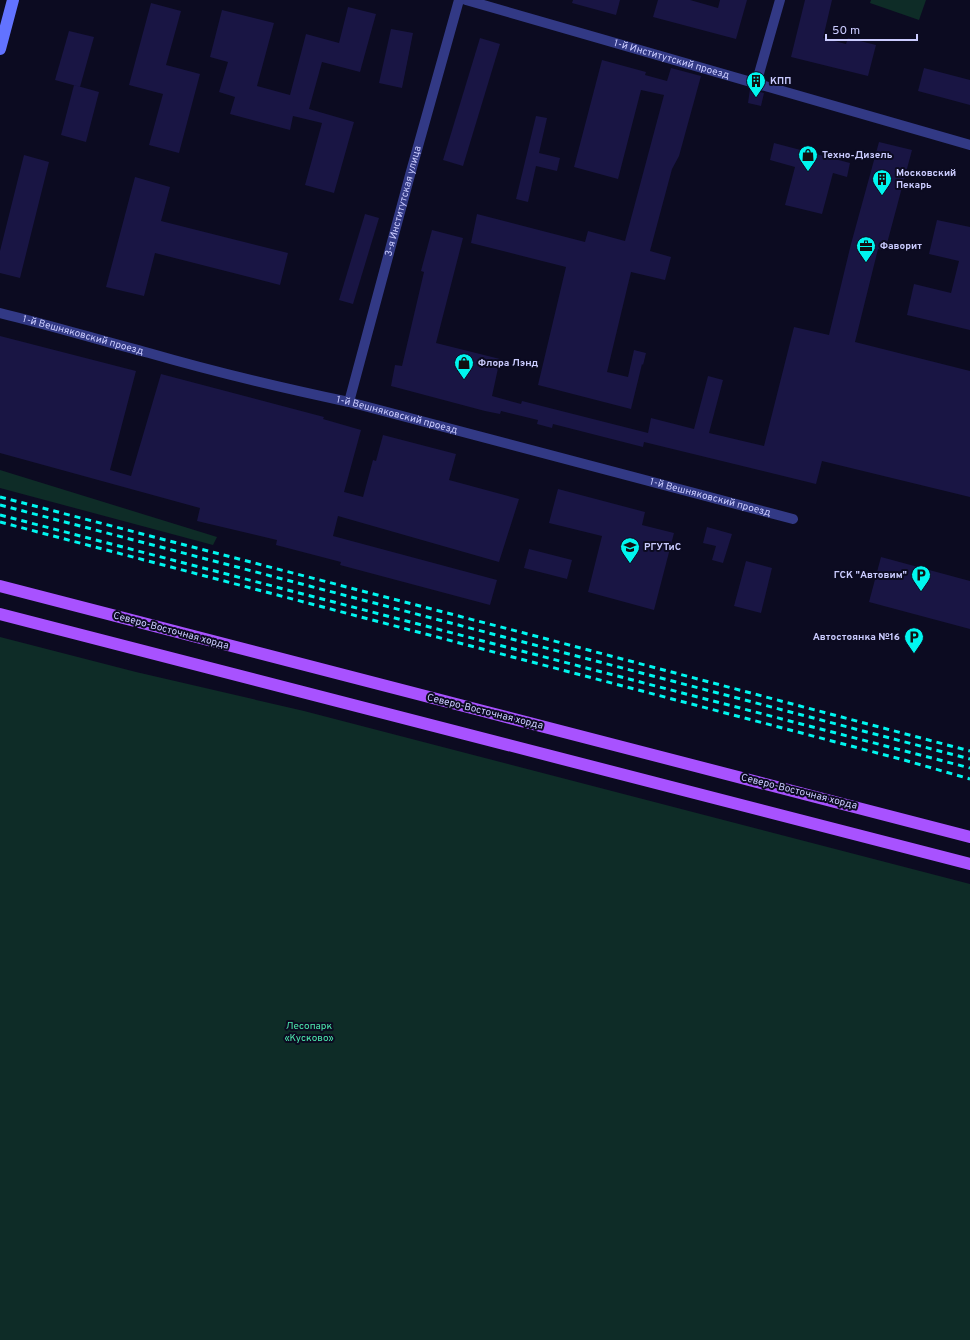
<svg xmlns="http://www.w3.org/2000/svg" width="970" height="1340" font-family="Overpass,sans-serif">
<rect width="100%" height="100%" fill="#0c0b21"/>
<g fill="#0e2c27">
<polygon points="871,0 926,0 919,20 870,3"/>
<polygon points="0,470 217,537 213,545 0,488"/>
<polygon points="0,637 136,672 304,711 970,884 970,1340 0,1340"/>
</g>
<g fill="#191544">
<polygon points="573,0 620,0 616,15 572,3"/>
<polygon points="658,0 690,0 718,8 720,0 747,0 736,39 653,17"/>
<polygon points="805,0 832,0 823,38 846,44 848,38 876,45 868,76 791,57"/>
<polygon points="151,3 181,11 166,65 200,74 179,153 149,145 163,94 129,85"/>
<polygon points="348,7 376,14 360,72 322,62 309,109 354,122 334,193 305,185 322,123 293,116 290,130 230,114 235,97 219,92 228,62 210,57 222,10 274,23 257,86 290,95 306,34 339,43"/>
<polygon points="391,29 413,33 402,88 379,83"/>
<polygon points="69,31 94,37 80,87 55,80"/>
<polygon points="480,38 500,44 463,166 443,160"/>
<polygon points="602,60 646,72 645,75 667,81 671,68 701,76 679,156 672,169 650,251 671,257 665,280 631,272 607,372 628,377 634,350 646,353 643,365 642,364 631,409 538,385 566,267 471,243 477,214 585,242 588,231 625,241 664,95 641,90 618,179 574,167"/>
<polygon points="924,68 970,80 970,105 918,91"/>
<polygon points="74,85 99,92 86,142 61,135"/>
<polygon points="750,89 764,93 761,106 748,103"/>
<polygon points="536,116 547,118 539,153 560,158 557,171 536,166 528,202 516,199"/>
<polygon points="879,142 912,150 885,251 878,249 855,342 970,371 970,497 822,461 816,484 644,442 643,447 553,424 552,428 537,424 538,420 501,411 500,414 485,411 391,386 395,365 402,366 424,272 421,271 432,230 463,238 436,343 500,359 492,396 521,404 522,401 648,433 651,418 694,429 708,376 723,380 709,433 764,446 794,327 829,335 851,244"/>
<polygon points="774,143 850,163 847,177 833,173 822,214 785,205 795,167 770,160"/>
<polygon points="24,155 49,162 20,278 0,273 0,251"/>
<polygon points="135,177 170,187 161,221 288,253 280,285 155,253 144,296 106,287"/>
<polygon points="365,214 379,218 353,304 339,300"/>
<polygon points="937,220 970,227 970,330 907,315 914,284 951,293 959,261 929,254"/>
<polygon points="0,336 136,371 110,470 131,476 161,374 324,417 323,419 361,430 344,492 363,497 373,460 376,461 383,435 456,454 449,480 519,499 499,562 338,516 333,536 497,580 490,605 340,565 341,562 276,545 277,540 197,521 200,508 0,453"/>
<polygon points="558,489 645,512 642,525 674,533 654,610 588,592 602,536 549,523"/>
<polygon points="707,527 732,534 723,563 712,560 716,546 703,543"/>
<polygon points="529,549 572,560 567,579 524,568"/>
<polygon points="881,557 970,581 970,629 869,602"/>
<polygon points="746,561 772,568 761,613 734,606"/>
</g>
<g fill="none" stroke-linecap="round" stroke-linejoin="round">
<g stroke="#323985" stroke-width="10">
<path id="s1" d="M466,0L970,145"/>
<polyline points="756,84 780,0"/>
<path id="s2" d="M0,313C50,325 99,340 149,353C215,372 282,388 349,402L793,519"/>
<path id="s3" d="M349,402L410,175L459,0"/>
</g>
<polyline stroke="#6273ff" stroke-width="12" points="0,49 13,0"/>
<g stroke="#a852ff" stroke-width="12">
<path d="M0,586C323,672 647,751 970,837"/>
<polyline points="0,614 970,864"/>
</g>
<g stroke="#00f6ef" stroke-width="3" stroke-dasharray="6 5" stroke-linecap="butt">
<polyline points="0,497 524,633 970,751"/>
<polyline points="0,505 970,759"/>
<polyline points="0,515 970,768"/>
<polyline points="0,522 904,760 970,779"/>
</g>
</g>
<defs>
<symbol id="building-pin" viewBox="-11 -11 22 30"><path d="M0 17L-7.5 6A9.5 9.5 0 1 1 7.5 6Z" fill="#00f6ef" stroke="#0c0b21"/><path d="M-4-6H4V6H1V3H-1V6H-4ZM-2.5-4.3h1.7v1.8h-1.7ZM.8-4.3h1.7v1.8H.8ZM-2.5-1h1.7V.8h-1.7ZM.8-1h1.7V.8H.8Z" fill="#111"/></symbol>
<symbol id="shop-pin" viewBox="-11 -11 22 30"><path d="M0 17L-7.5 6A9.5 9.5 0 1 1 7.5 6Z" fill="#00f6ef" stroke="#0c0b21"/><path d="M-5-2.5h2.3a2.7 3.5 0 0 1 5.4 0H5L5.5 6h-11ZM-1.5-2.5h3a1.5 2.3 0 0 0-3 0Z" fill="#111"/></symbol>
<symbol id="office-pin" viewBox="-11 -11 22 30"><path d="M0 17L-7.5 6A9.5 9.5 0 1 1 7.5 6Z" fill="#00f6ef" stroke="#0c0b21"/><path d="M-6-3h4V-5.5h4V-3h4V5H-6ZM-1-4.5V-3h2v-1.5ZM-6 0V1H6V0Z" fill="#111"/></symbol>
<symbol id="university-pin" viewBox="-11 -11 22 30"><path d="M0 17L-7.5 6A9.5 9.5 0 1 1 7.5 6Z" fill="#00f6ef" stroke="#0c0b21"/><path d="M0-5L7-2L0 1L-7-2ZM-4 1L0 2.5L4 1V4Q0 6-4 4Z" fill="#111"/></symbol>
<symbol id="parking-pin" viewBox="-11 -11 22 30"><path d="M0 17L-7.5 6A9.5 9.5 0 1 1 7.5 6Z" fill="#00f6ef" stroke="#0c0b21"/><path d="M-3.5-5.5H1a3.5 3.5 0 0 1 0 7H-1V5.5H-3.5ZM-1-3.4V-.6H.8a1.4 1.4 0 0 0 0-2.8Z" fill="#111"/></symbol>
</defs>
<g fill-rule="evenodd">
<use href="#building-pin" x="745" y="70" width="22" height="30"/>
<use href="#shop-pin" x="797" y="144" width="22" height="30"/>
<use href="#building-pin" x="871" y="168" width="22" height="30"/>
<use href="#office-pin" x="855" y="235" width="22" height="30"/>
<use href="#shop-pin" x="453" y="352" width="22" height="30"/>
<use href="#university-pin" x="619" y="536" width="22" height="30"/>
<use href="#parking-pin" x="910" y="564" width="22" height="30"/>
<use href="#parking-pin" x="903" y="626" width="22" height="30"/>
</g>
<g text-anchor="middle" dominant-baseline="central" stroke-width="4" stroke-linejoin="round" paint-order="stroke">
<g font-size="10" fill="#cbccff" stroke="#0c0b21">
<text stroke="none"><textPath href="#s1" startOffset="214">1-й Институтский проезд</textPath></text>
<text stroke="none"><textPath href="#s3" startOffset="208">3-я Институтская улица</textPath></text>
<text stroke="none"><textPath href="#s2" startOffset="86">1-й Вешняковский проезд</textPath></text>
<text stroke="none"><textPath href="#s2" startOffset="410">1-й Вешняковский проезд</textPath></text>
<text stroke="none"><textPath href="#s2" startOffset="734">1-й Вешняковский проезд</textPath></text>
<text transform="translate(171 631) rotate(15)">Северо-Восточная хорда</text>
<text transform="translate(485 712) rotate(14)">Северо-Восточная хорда</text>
<text transform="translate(799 792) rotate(14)">Северо-Восточная хорда</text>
</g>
<g font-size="10" font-weight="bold" fill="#cbccff" stroke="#0c0b21" text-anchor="start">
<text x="770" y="81">КПП</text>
<text x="822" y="155">Техно-Дизель</text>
<text x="896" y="173">Московский<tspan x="896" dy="12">Пекарь</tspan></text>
<text x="880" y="246">Фаворит</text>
<text x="478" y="363">Флора Лэнд</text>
<text x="644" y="547">РГУТиС</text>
<text x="907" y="575" text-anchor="end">ГСК "Автовим"</text>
<text x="900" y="637" text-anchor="end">Автостоянка №16</text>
</g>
<g font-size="10" fill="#4de9ae" stroke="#0c0b21">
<text x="309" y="1026">Лесопарк<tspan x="309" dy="12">«Кусково»</tspan></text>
</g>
</g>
<path d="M826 34v6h91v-6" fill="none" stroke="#cbccff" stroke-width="2"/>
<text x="832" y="34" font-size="12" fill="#cbccff" stroke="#0c0b21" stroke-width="3" paint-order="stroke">50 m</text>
</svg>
